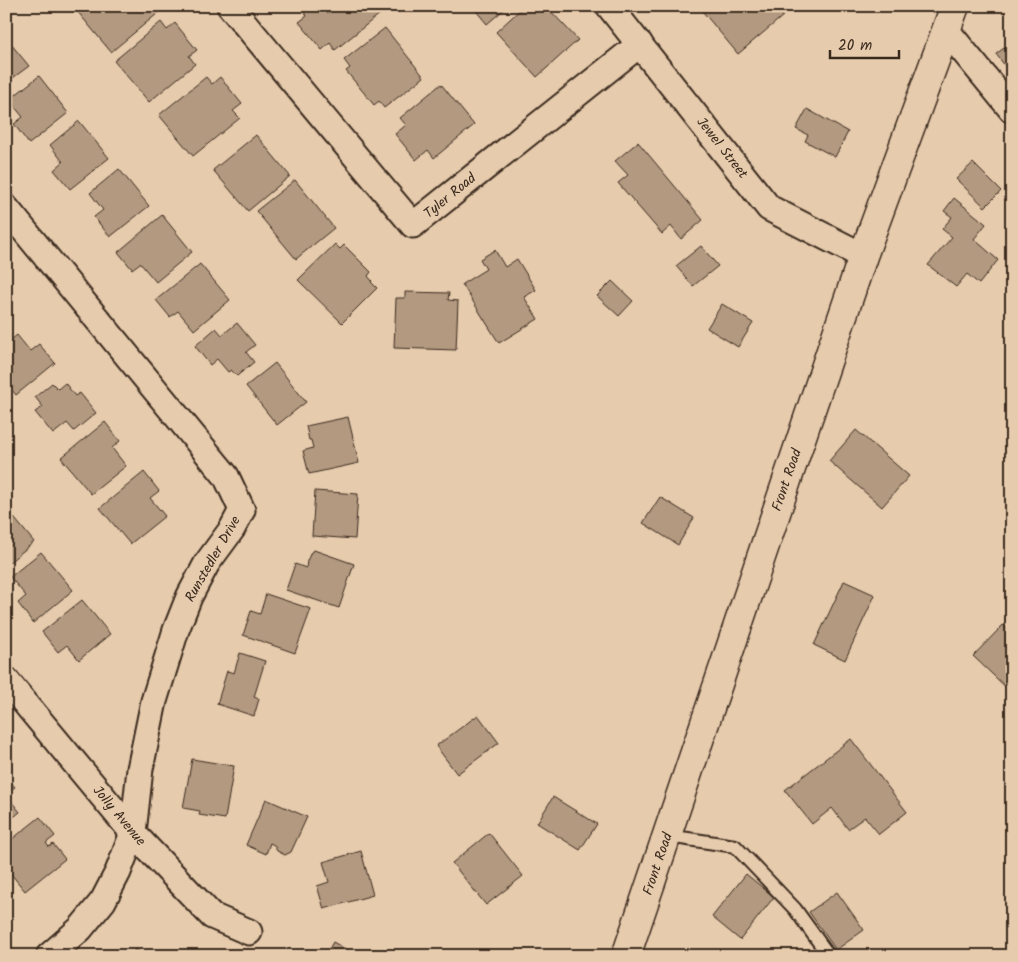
<svg xmlns="http://www.w3.org/2000/svg" width="1018" height="962" font-family="Kalam,sans-serif">
<rect width="100%" height="100%" fill="#e6cbad"/>
<filter id="ink" filterUnits="userSpaceOnUse"><feTurbulence type="fractalNoise" baseFrequency=".02" numOctaves="2"/><feDisplacementMap in="SourceGraphic" scale="10" xChannelSelector="R" yChannelSelector="G"/><feConvolveMatrix kernelMatrix="1 2 1 2 8 2 1 2 1" color-interpolation-filters="sRGB"/></filter>
<g filter="url(#ink)">
<g fill="#b29980" stroke="#3b2a1e">
<polygon points="82,6 160,6 163,9 111,52 77,11"/>
<polygon points="305,6 376,6 381,13 335,50 330,43 322,50 299,22 307,16 301,9"/>
<polygon points="472,6 508,6 487,24"/>
<polygon points="524,6 546,6 578,40 537,77 496,32"/>
<polygon points="698,6 775,6 783,16 738,54"/>
<polygon points="161,22 167,30 175,23 197,50 189,56 195,64 149,102 114,61"/>
<polygon points="385,28 424,77 384,108 379,101 374,105 346,71 350,68 344,60"/>
<polygon points="6,38 29,66 6,83"/>
<polygon points="1012,42 1012,75 996,54"/>
<polygon points="39,76 68,113 29,144 14,124 23,117 9,100"/>
<polygon points="206,77 212,84 220,77 242,104 233,111 240,118 193,156 159,115"/>
<polygon points="441,84 474,125 434,158 428,150 416,160 395,134 406,125 400,118"/>
<polygon points="807,109 848,132 835,157 805,141 808,135 796,129"/>
<polygon points="79,121 109,158 70,189 54,170 63,162 50,145"/>
<polygon points="256,135 290,176 248,211 213,170"/>
<polygon points="638,142 703,220 681,239 671,226 662,234 618,183 628,175 615,161"/>
<polygon points="973,163 1001,191 985,207 956,179"/>
<polygon points="119,169 149,206 110,237 94,217 103,210 90,193"/>
<polygon points="295,180 334,228 296,259 256,211"/>
<polygon points="954,198 986,224 974,239 998,260 979,284 967,274 956,287 928,265 952,237 942,229 952,217 944,211"/>
<polygon points="162,215 192,252 156,282 140,263 132,269 118,252"/>
<polygon points="335,244 340,249 344,245 371,272 368,276 372,281 371,282 377,288 342,323 298,280"/>
<polygon points="701,246 718,266 693,286 676,266"/>
<polygon points="495,250 505,267 517,259 536,290 524,297 538,319 499,343 462,284 486,269 480,259"/>
<polygon points="200,264 230,300 194,330 178,311 170,317 156,300"/>
<polygon points="612,281 633,301 619,316 597,296"/>
<polygon points="405,292 449,293 448,300 458,301 456,350 394,348 396,298 405,298"/>
<polygon points="722,304 753,323 738,347 707,328"/>
<polygon points="237,323 255,345 246,352 254,362 237,376 231,370 228,372 217,359 210,365 195,346 216,328 222,335"/>
<polygon points="17,335 30,351 39,344 55,363 16,395 6,383 6,344"/>
<polygon points="275,363 306,402 277,425 246,386"/>
<polygon points="52,383 58,389 65,383 75,396 80,393 96,413 74,431 67,423 53,434 35,412 43,407 35,397"/>
<polygon points="348,417 359,463 309,474 303,451 313,448 311,440 309,440 306,426"/>
<polygon points="105,422 120,441 112,448 126,466 91,494 61,458"/>
<polygon points="856,430 909,476 882,507 829,461"/>
<polygon points="144,472 159,491 150,498 165,516 130,544 100,508"/>
<polygon points="315,491 358,494 355,539 312,536"/>
<polygon points="660,497 694,518 678,545 643,523"/>
<polygon points="6,508 34,542 6,565"/>
<polygon points="314,550 354,564 339,608 286,590 295,564 306,568 307,561 311,552"/>
<polygon points="41,552 73,590 33,623 18,603 26,596 10,577"/>
<polygon points="844,581 875,595 845,660 814,645"/>
<polygon points="266,594 311,609 295,653 243,635 251,611 260,614"/>
<polygon points="82,600 110,634 79,660 67,645 58,652 42,632"/>
<polygon points="1003,625 1012,633 1012,693 973,656"/>
<polygon points="240,653 265,661 254,697 259,699 254,716 217,704 227,671 234,673"/>
<polygon points="478,715 499,743 457,774 436,746"/>
<polygon points="851,739 907,812 879,834 865,817 848,829 832,808 812,824 785,790"/>
<polygon points="192,759 234,766 225,819 199,815 200,811 183,808"/>
<polygon points="6,777 15,787 6,794"/>
<polygon points="6,795 20,812 6,823"/>
<polygon points="553,797 597,824 580,850 537,823"/>
<polygon points="266,799 307,817 291,852 285,855 277,851 274,845 270,843 266,854 246,845"/>
<polygon points="40,817 55,836 46,843 49,847 53,844 65,859 25,891 6,868 6,844"/>
<polygon points="489,833 523,876 486,905 452,863"/>
<polygon points="361,851 373,895 324,909 317,886 329,882 323,862"/>
<polygon points="746,874 774,897 740,940 712,917"/>
<polygon points="837,892 864,930 836,950 809,912"/>
<polygon points="333,942 358,956 325,956"/>
<polygon points="135,949 146,956 131,956"/>
<polygon points="161,950 169,956 157,956"/>
</g>
<g fill="none" stroke-linecap="round" stroke-linejoin="round">
<defs>
<polyline id="lane" points="668,836 735,846 795,909 829,956"/>
<g id="street">
<polyline points="230,6 413,225 640,44"/>
<polyline points="609,6 769,208 863,256"/>
<polyline points="947,31 1012,110"/>
<polyline points="6,208 226,476 242,510 232,529 207,563 189,597 176,630 154,701 140,769 133,833 118,872 103,901 80,929 49,956"/>
<polyline points="6,680 133,833 212,916 249,932"/>
</g>
<polyline id="secondary" points="626,956 863,256 955,6"/>
</defs>
<use href="#lane" stroke="#3b2a1e" stroke-width="16"/>
<use href="#street" stroke="#3b2a1e" stroke-width="29"/>
<use href="#secondary" stroke="#3b2a1e" stroke-width="31"/>
<use href="#lane" stroke="#e6cbad" stroke-width="12"/>
<use href="#street" stroke="#e6cbad" stroke-width="25"/>
<use href="#secondary" stroke="#e6cbad" stroke-width="28"/>
</g>
</g>
<g text-anchor="middle" dominant-baseline="central" stroke-width="4" stroke-linejoin="round" paint-order="stroke">
<g font-size="14" fill="#3b2a1e" stroke="#e6cbad">
<text transform="translate(722 148) rotate(52)">Jewel Street</text>
<text transform="translate(450 196) rotate(-39)">Tyler Road</text>
<text transform="translate(787 480) rotate(-71)">Front Road</text>
<text transform="translate(213 559) rotate(-60)">Runstedler Drive</text>
<text transform="translate(119 816) rotate(50)">Jolly Avenue</text>
<text transform="translate(658 864) rotate(-71)">Front Road</text>
</g>
</g>
<rect width="1018" height="962" fill="none" stroke="#e6cbad" stroke-width="25"/>
<rect x="12" y="12" width="993" height="937" fill="none" stroke="#3b2a1e" stroke-width="2" filter="url(#ink)"/>
<path d="M830 50v8h69v-8" fill="none" stroke="#3b2a1e" stroke-width="2.5"/>
<text x="838" y="50" font-size="15" fill="#3b2a1e" stroke="#e6cbad" stroke-width="4" paint-order="stroke">20 m</text>
</svg>
